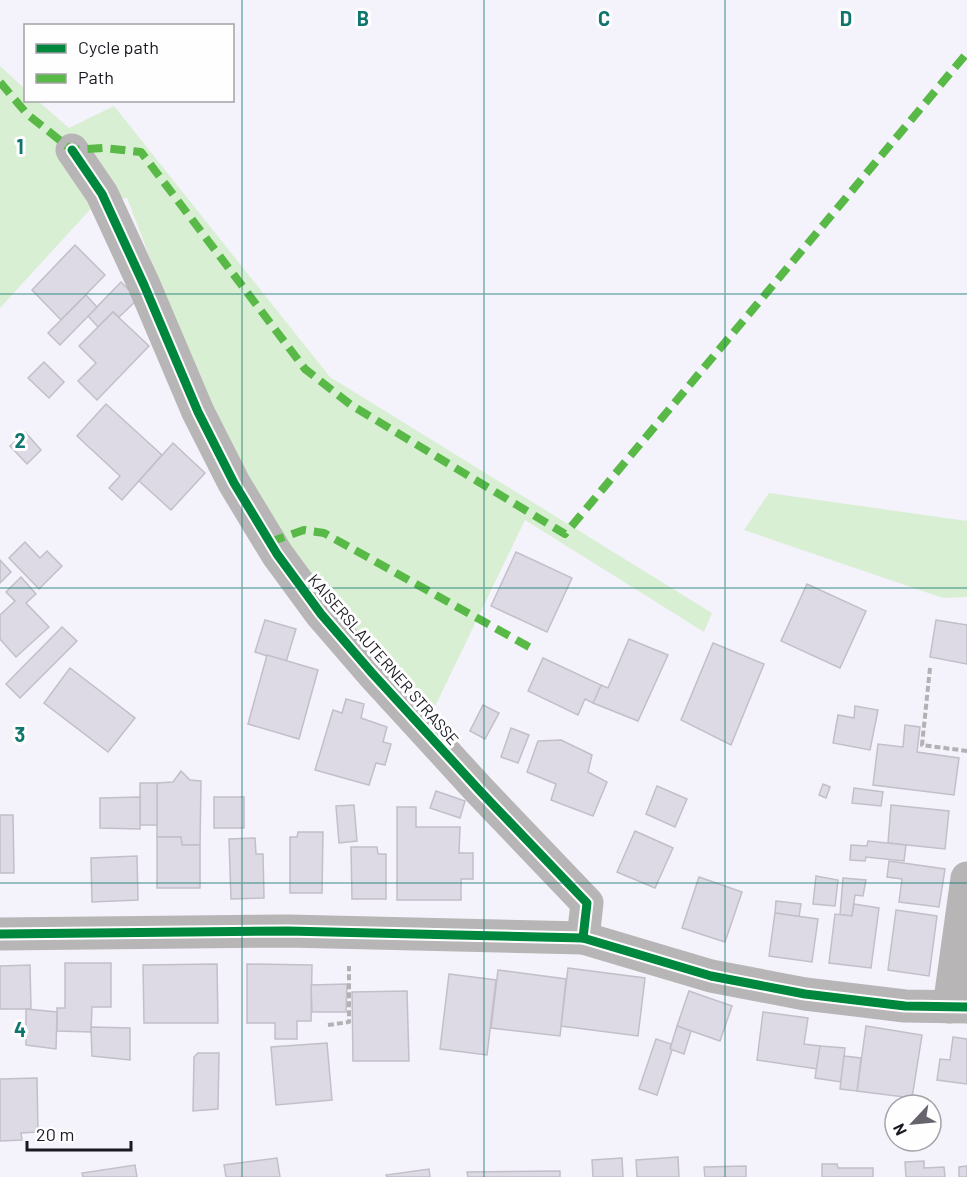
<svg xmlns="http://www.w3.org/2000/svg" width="967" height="1177" font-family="Barlow,sans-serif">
<rect width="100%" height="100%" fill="#f4f2fb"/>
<g fill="#d9efd3">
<polygon points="0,66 25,89 26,100 38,101 69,128 114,106 330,377 712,613 704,632 525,520 428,721 313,588 217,433 127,198 97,202 0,308"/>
<polygon points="769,493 967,521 967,597 943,598 744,530"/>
</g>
<g fill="#dddae5" stroke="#c2bfc9" stroke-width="1.5">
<polygon points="75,245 105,275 61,320 32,290"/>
<polygon points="121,282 138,299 119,317 113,312 98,327 88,316"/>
<polygon points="86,295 97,307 60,345 48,333"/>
<polygon points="113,312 149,346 97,400 78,381 96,363 79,346"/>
<polygon points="44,362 64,382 49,398 28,378"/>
<polygon points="106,404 162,455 122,500 109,488 120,476 77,436"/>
<polygon points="25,432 41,450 27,464 10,446"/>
<polygon points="173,443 205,473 171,510 139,481"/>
<polygon points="25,542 40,558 47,551 62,566 39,589 9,558"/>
<polygon points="516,552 572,578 547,632 491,606"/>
<polygon points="0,560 11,572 0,583"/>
<polygon points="21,577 36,594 26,603 49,627 16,657 0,639 0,615 15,601 6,592"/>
<polygon points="807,584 866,611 840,668 781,641"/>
<polygon points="265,620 296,629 286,662 255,652"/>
<polygon points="936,620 967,625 967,664 930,657"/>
<polygon points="62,627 77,641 20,698 6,684"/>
<polygon points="629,639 668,655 638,721 593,703 601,685 608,688"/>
<polygon points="713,643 764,664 731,745 681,720"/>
<polygon points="267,655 318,670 299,739 248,724"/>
<polygon points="543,658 601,685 593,703 585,699 578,715 528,691"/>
<polygon points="70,668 135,718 108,752 44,703"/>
<polygon points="346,699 364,704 361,718 387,727 383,742 391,744 385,765 376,763 369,785 315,770 333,710 342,713"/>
<polygon points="483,705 499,713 485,739 470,731"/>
<polygon points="855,706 878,710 870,750 833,743 838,715 854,718"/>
<polygon points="905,725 920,727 917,752 959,758 954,795 873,785 878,744 903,747"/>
<polygon points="511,728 529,735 518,763 501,757"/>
<polygon points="561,740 592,755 588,772 607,782 593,816 551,800 556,784 527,772 538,741"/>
<polygon points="181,771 190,780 201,781 200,845 182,845 181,837 157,837 157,783 173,782"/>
<rect x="140" y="783" width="17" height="42"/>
<polygon points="823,784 830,787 826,798 819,795"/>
<polygon points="657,786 687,799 675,827 646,814"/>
<polygon points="854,788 883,792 881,806 852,803"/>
<polygon points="436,791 465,801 460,818 430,808"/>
<polygon points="140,797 140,829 100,828 100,798"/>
<rect x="214" y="797" width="30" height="31"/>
<polygon points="354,805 357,841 339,843 336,806"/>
<polygon points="891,805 949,811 945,849 888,843"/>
<polygon points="397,807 416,807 416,827 460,827 459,853 473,853 473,879 461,879 461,900 397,900"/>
<polygon points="0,815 13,815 14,873 0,873"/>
<polygon points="635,831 673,848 655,888 617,872"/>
<polygon points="298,832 323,832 322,893 290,893 290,837 297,837"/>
<polygon points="157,837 181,837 182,845 200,845 200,888 157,888"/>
<polygon points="255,838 256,854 263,854 264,898 231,899 229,839"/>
<polygon points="868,841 906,845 904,861 866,857 865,861 850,860 851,845 867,846"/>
<polygon points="351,847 377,847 378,854 386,854 386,899 352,899"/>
<polygon points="137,856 138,900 92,902 91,858"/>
<polygon points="889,861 945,869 939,907 899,902 902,879 887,877"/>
<polygon points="816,876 838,880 835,906 813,904"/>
<polygon points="699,877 742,892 725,942 682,928"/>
<polygon points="843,878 866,880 863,896 855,895 852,916 840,915"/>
<polygon points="776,901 801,904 799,917 775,913"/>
<polygon points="854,904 879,908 871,968 829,963 835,914 852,916"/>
<polygon points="896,910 937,916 929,976 888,970"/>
<polygon points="775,913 818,919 812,962 769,956"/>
<polygon points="65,963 111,963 111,1007 92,1007 91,1032 57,1031 57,1008 65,1008"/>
<polygon points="217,964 218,1023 144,1023 143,965"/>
<polygon points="247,964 312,965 311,1021 297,1021 297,1039 275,1039 275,1023 247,1023"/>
<polygon points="30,965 31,1009 0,1009 0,966"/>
<polygon points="568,968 645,978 638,1036 561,1026"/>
<polygon points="498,970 566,979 560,1036 491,1028"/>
<polygon points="449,974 496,980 487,1055 440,1049"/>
<polygon points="347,984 346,1012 312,1012 311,985"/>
<polygon points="407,991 409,1061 353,1061 352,992"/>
<polygon points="689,991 732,1006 720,1041 677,1026"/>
<polygon points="26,1009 57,1012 56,1049 26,1045"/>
<polygon points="763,1012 808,1018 804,1044 820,1046 817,1069 757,1060"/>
<polygon points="677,1026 691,1031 684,1054 670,1049"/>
<polygon points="866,1026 922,1035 912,1098 857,1091"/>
<polygon points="91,1027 130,1028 130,1060 92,1056"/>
<polygon points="953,1037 967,1039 967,1084 937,1080 940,1059 950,1060"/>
<polygon points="656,1039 671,1044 670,1049 672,1050 657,1095 639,1089"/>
<polygon points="327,1043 332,1100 276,1105 271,1047"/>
<polygon points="820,1046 845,1048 841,1082 815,1078"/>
<polygon points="198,1053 219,1053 218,1109 193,1111 194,1057"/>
<polygon points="844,1056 861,1058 857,1091 840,1089"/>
<polygon points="37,1078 38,1132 21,1133 22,1140 0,1141 0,1079"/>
<polygon points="678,1157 679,1177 637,1177 636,1160"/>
<polygon points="277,1158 280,1177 226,1177 224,1165"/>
<polygon points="622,1158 623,1177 593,1177 592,1160"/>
<polygon points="924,1161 924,1168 944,1167 945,1177 906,1177 905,1162"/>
<polygon points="822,1164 837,1164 838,1168 873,1168 873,1177 822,1177"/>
<polygon points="135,1165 137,1177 83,1177 82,1173"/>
<polygon points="746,1166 746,1177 705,1177 704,1167"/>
<polygon points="967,1166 967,1177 959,1177 959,1167"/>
<polygon points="429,1169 430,1177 387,1177 386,1175"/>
<polygon points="560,1171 560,1177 468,1177 467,1172"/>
</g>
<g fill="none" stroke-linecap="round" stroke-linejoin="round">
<g stroke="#b4b1b5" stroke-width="4" stroke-dasharray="6 3" stroke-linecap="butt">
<polyline points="930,668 922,745 967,751"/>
<polyline points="328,1025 349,1022 349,966"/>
</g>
<g stroke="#b8b5b7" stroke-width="33">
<polyline points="72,150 102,194 144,285 198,412 234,483 277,554 321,614 372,673 480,791 587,903 583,938"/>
<polyline points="0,934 288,931 583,938 711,976 805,994 905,1006 967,1007"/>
<polyline points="949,1007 967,878"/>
</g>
<g stroke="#58b947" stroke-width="8" stroke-dasharray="15 8" stroke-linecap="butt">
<polyline points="0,82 27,114 72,150 104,148 141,152 305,369 351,405 565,534 967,53"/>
<polyline points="270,542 304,530 324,533 533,649"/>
</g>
<defs>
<g id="cycleway">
<polyline points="72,150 102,194 144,285 198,412 234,483 277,554 321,614 372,673 480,791 587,903 583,938"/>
<polyline points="0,934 288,931 583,938 711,976 805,994 905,1006 967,1007"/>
</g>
</defs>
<use href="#cycleway" stroke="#fefefe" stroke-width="13"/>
<use href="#cycleway" stroke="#00873e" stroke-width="9"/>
</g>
<path fill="none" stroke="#0f766e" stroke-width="1.5" stroke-opacity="0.55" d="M242,0V1177M484,0V1177M725,0V1177M0,294H967M0,588H967M0,883H967"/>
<g text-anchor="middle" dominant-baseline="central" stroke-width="6" stroke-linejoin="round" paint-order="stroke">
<g font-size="16" fill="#1b1822" stroke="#fefefe">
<text transform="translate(384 659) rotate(49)">KAISERSLAUTERNER STRASSE</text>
</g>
</g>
<g font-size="20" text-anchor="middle" font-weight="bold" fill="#0f766e" stroke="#fefefe" stroke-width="6" stroke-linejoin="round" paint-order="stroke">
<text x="363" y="26">B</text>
<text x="604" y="26">C</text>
<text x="846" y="26">D</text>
<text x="20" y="154">1</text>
<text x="20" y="448">2</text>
<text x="20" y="742">3</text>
<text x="20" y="1037">4</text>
</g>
<rect x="24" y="24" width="210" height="78" fill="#fefefe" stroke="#a3a2a6" stroke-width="1.5"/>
<rect x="36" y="44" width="30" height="9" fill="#00873e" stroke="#a3a2a6" stroke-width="1.5"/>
<text x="78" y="54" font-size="18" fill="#1b1822">Cycle path</text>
<rect x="36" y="74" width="30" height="9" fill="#58b947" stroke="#a3a2a6" stroke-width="1.5"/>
<text x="78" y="84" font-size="18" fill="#1b1822">Path</text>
<g transform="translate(913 1123) rotate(244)"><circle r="28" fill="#fefefe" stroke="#a3a2a6" stroke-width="1.5"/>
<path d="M0-4.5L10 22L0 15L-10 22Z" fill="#67646e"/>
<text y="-9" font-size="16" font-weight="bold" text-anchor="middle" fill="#1b1822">N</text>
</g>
<path d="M27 1141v9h104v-9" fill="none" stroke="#1b1822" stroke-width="3"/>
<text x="36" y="1141" font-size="18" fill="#1b1822" stroke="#fefefe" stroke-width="4.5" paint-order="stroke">20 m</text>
</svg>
